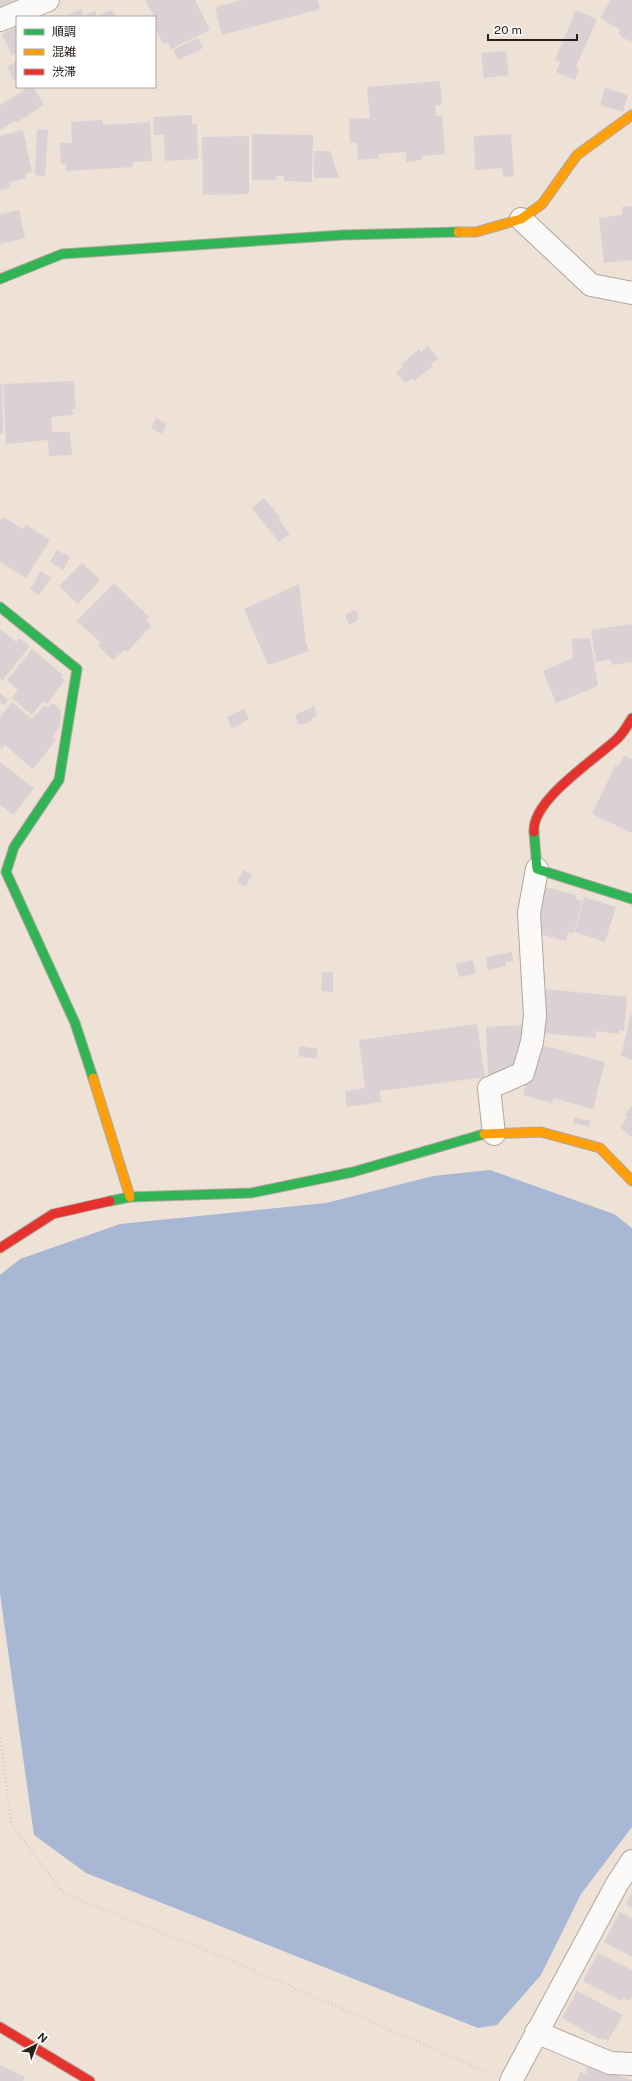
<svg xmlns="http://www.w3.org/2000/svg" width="632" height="2081" font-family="'Public Sans','Noto Sans JP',sans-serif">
<rect width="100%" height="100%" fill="#eee1d6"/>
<polygon fill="#a8b8d4" points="490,1170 614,1214 632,1228 632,1827 581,1894 541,1975 497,2025 478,2028 86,1873 34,1835 0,1594 0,1275 20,1259 120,1224 326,1203 433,1176"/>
<g fill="#dbd0d4">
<polygon points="0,0 15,0 0,7"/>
<polygon points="145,0 195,0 210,30 171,49 168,42 163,44 155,29 155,17"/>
<polygon points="243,0 318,0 320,9 222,35 215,7"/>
<polygon points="611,0 632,0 632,39 630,42 618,34 620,30 600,18"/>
<polygon points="81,9 84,16 95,11 97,16 112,10 116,17 65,17"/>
<polygon points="576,10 597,19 576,67 579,69 575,80 556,72 560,62 555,60"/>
<polygon points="17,26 17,53 12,55 2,34"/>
<polygon points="198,38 203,48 178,60 173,50"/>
<polygon points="506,51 509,75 484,78 481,53"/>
<polygon points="17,61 17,79 14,81 7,67"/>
<polygon points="440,81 442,105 435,105 436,116 442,116 445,154 422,156 422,160 406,162 406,152 378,154 379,158 358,160 357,143 350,143 349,119 370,118 367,87"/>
<polygon points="29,87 33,87 44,105 16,123 15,121 0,130 0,105"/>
<polygon points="605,88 628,95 623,112 600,105"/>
<polygon points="192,115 192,124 197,124 198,159 165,161 164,135 154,135 153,117"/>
<polygon points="102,120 103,125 150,122 152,161 133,162 133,167 66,171 66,164 61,164 60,143 72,143 71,122"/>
<polygon points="37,129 48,130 45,176 35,175"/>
<polygon points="23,130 32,172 25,174 26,178 9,182 10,188 0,190 0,136"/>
<polygon points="252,134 313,135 312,182 284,181 284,176 276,176 277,180 252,180"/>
<polygon points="511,134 514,176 503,177 502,168 475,170 474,136"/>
<polygon points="249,136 249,194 203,195 202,137"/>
<polygon points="314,151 330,151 339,178 314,178"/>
<polygon points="632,206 632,260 604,263 599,218 622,215 622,207"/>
<polygon points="19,210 25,238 0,244 0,214"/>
<polygon points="428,346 438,359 431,364 433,366 414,381 412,378 405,383 396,372 403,367 401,364 419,349 421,352"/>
<polygon points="74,381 76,409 72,409 73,415 51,417 52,432 70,432 72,455 49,456 48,440 6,444 3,384"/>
<polygon points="0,385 2,385 3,433 0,434"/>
<polygon points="156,418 167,424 161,434 151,428"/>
<polygon points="264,498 281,518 279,520 290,534 279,542 252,508"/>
<polygon points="3,517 23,529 26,525 50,540 26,578 0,562 0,521"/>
<polygon points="57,550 70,557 63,570 50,562"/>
<polygon points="82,563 100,580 78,604 59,586"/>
<polygon points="41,571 51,578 39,595 30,589"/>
<polygon points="114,583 149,617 146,621 151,626 127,652 124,650 113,660 98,646 101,643 77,621"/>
<polygon points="299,584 306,643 309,651 268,665 244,609"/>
<polygon points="356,610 359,619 349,625 345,614"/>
<polygon points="632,624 632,662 612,665 611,659 596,662 591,630"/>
<polygon points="0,629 16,642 19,638 30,646 3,680 0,678"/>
<polygon points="590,638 598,686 556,703 543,671 573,658 572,639"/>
<polygon points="32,649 63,675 61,677 65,680 47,704 43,701 32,715 12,698 18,690 7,680"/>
<polygon points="0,693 8,700 4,705 0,702"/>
<polygon points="12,702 32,719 45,705 48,708 52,703 61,710 60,726 52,737 56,740 33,769 5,745 2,749 0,747 0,717"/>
<polygon points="314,706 317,716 312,718 313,721 299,725 295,715"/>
<polygon points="244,709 249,719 232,729 227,717"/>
<polygon points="624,755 632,759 632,833 592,814 615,766 618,767"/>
<polygon points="0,762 34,788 13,815 0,804"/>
<polygon points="243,870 252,875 246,886 237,882"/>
<polygon points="537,885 576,895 576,899 582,901 574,933 568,932 566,941 539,934"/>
<polygon points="584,897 616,907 605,942 575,932"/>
<polygon points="512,952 513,961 505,962 506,966 488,970 486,957"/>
<polygon points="473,960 476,974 459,977 456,964"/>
<polygon points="322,972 333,972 333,992 321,991"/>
<polygon points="544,989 627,997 624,1031 619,1030 619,1034 596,1031 596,1038 540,1033"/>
<polygon points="631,1013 632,1014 632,1060 621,1056"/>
<polygon points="477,1024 485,1077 380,1091 381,1102 347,1107 345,1091 365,1088 359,1040"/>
<polygon points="523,1025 523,1056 513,1069 503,1074 488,1075 486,1027"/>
<polygon points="537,1044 605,1062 593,1109 553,1098 552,1103 523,1095"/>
<polygon points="300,1046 318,1049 316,1059 298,1056"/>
<polygon points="632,1106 632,1137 620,1127 628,1117 625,1114"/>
<polygon points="574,1117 591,1121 589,1127 573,1123"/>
<polygon points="632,1893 632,1908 626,1904"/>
<polygon points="620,1912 632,1919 632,1957 604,1942"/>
<polygon points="598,1953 632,1970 632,1996 629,2001 623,1997 622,2001 583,1981"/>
<polygon points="577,1991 623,2015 608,2041 602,2038 601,2040 562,2018"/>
<polygon points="0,2065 25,2077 23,2081 0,2081"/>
<polygon points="588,2066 632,2080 632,2081 577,2081 580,2072 586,2074"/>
</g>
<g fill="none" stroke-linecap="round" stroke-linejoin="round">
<defs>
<g id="street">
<polyline points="0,20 48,0"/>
<polyline points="521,219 591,285 632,293"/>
<polyline points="494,1134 489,1088 523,1073 532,1042 535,1016 529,913 537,869"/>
<polyline points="536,2032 610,2063 632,2064"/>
<polyline points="511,2081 617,1884 632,1861"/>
</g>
<g id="fast">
<polyline points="0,279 62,254 343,235 458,232"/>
<polyline points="0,607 77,669 59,780 14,847 6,872 75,1023 93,1078"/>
<polyline points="534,832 537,869 632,899"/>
<polyline points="110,1201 130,1197 251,1193 353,1172 484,1134"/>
</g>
<g id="slow">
<polyline points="458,232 476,232 521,219 542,204 577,155 632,115"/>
<polyline points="93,1078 130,1197"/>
<polyline points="484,1134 541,1132 600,1148 632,1181"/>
</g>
<g id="jam">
<path d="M534,832C531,800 596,759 618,738C623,733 628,725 632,718"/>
<polyline points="0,1248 53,1214 110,1201"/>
<polyline points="0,2027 90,2081"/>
</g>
</defs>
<use href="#street" stroke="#b0a69d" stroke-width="24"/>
<use href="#fast" stroke="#b0a69d" stroke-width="11"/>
<use href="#slow" stroke="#b0a69d" stroke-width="11"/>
<use href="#jam" stroke="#b0a69d" stroke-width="11"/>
<polyline stroke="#d3cfcc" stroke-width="2.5" stroke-dasharray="1 3" stroke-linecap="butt" points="0,1734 11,1824 64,1894 214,1953 487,2072"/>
<use href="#street" stroke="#fcfaf9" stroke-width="22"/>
<use href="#fast" stroke="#30b455" stroke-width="9"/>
<use href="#slow" stroke="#ff9f0a" stroke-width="9"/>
<use href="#jam" stroke="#e5322d" stroke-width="9"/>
</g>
<rect x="16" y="16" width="140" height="72" fill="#ffffff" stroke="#a9a6a3"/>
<rect x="24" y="29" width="20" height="6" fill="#30b455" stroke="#a9a6a3"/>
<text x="52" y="36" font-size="12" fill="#282018">順調</text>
<rect x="24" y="49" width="20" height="6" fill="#ff9f0a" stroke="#a9a6a3"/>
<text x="52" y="56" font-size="12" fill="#282018">混雑</text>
<rect x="24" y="69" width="20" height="6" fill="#e5322d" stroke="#a9a6a3"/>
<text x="52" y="76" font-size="12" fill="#282018">渋滞</text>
<g transform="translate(36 2045) rotate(42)" stroke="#ffffff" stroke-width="3" paint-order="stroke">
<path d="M0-3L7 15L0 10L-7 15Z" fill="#282018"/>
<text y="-6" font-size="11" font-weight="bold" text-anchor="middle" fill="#282018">N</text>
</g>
<path d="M488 34v6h89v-6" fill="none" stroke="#282018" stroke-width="2"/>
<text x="494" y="34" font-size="12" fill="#282018" stroke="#ffffff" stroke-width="3" paint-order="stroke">20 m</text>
</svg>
